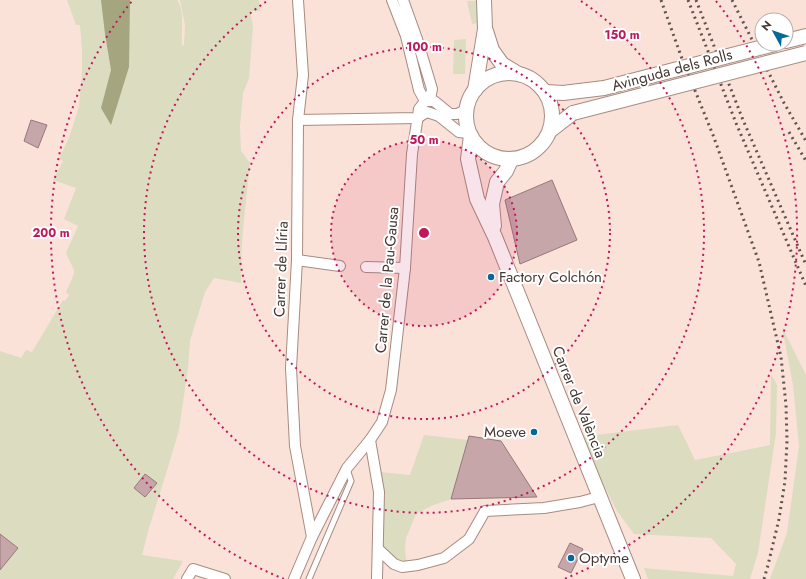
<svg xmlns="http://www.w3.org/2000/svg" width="806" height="579" font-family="Jost,sans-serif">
<rect width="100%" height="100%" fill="#fbe2d8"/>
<g fill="#dbdcc0">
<path d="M67,0H177C185,8 181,35 182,46L184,45L185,25L180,0H259L260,11H250L253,26L249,78L243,93L240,126L241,151L250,163C246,203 240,243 241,283L214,278L205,292L190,341L188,368L179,430L169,464L149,528L142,555L183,561L173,579H0V351L21,358L26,350L32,352L63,300L65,301L69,295L66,292L74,274V270L66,253L78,226L64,219L76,188L53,180L63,161L59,159L70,135L79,106L82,72V50L80,25H76Z"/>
<polygon points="467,1 477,1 478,23 472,24"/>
<polygon points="466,39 465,74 453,74 454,40"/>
<polygon points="782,327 806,375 806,579 770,579 787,533 799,446 793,385"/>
<polygon points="771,374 777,385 776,433 758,553 750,579 648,579 644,568 733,576 736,564 711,538 634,534 617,511 579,437 678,425 695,460 736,452 770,445"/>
<polygon points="424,435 468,440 451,499 431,506 416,514 406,538 405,550 407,567 378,549 380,472 410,475"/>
</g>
<polygon fill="#a5a67f" points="101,0 130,0 129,67 111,125 101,108 111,70 105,34"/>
<g fill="#c7a6aa" stroke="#96787c">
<polygon points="31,120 47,125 38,148 24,141"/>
<polygon points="552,180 577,240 520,264 505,200"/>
<polygon points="469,436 501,441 537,497 451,499"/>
<polygon points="145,474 157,483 145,497 134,488"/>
<polygon points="0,534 18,548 0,570"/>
<polygon points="570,543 583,549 571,573 558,567"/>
</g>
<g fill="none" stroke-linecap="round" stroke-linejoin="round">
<defs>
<polyline id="lane" points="309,579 351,481 347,469"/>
<g id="street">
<polyline points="298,0 303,75 298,120 297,260 291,368 295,446 312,537"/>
<polyline points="392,0 406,36 419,90 425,101 431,94 432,89 417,39 403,0"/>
<polyline points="298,120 417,118 427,112 439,116 459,132 468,133"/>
<polyline points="297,260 340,266"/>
<polyline points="366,267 405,268"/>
<polyline points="370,440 379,492 377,579"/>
<polyline points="378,549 394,564 402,567 418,565 444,558 469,539 485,511 544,508 580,502 599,497"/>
<polyline points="187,579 193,569 225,579"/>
<polyline points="294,579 312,537 347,468 370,440 382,422 391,390 405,268 412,154 419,109 425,101 434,101 450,114 457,114 466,110"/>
</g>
<g id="secondary">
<polyline points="486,31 492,50 502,64 517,73"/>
<polyline points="786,41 806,36"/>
<circle cx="509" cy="116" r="43"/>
<polyline points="475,90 485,29 484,0"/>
<polyline points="546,92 563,93 604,88"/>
<polyline points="551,130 573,113"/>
<polyline points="471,136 468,159 477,199 495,237 633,579"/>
<polyline points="494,226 492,204 497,182 506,171 511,160"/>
</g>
</defs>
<use href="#lane" stroke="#a78b80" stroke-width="7"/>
<use href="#street" stroke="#a78b80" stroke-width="12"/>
<use href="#secondary" stroke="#a78b80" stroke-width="16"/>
<use href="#lane" stroke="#fff" stroke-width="5"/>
<use href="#street" stroke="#fff" stroke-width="10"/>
<use href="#secondary" stroke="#fff" stroke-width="14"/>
<g stroke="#60524d" stroke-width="3" stroke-dasharray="2 4" stroke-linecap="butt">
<polyline points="661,0 681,56 713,135 759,262 781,357 786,405 787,441 785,481 779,519 768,565 764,579"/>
<polyline points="688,0 736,123 806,286"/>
<polyline points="696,0 743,120 806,265"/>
<polyline points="732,0 784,103 806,141"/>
<polyline points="789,132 806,161"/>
</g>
<defs>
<g id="secondary-bridge">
<polyline points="604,88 775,44"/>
<polyline points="573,113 806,53"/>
</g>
</defs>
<use href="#secondary-bridge" stroke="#a78b80" stroke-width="16" stroke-linecap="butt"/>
<use href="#secondary-bridge" stroke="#fff" stroke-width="14"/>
</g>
<circle cx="424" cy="233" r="93" fill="#c2185b" fill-opacity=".12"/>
<g fill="none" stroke="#c2185b" stroke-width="2" stroke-dasharray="2 4">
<circle cx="424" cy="233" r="93"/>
<circle cx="424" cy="233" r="186"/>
<path d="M581 1A280 280 0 1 1 267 1"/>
<path d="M284 579A373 373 0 0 1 132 1M716 1A373 373 0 0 1 564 579"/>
</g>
<g fill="#036997" stroke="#fff" stroke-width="1.5">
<circle cx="491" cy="277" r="4"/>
<circle cx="534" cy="432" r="4"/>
<circle cx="571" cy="558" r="4"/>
</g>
<g text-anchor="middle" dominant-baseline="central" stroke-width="4" stroke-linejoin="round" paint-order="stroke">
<g font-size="15" fill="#443833" stroke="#fff">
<text transform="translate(672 70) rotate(-15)">Avinguda dels Rolls</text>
<text transform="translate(281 269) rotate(-88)">Carrer de Llíria</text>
<text transform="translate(387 280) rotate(-85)">Carrer de la Pau-Gausa</text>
<text transform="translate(579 402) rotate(68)">Carrer de València</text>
</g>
<g font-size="15" fill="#443833" stroke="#fff" text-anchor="start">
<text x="499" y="277">Factory Colchón</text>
<text x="526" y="432" text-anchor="end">Moeve</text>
<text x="579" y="558">Optyme</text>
</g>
</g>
<circle cx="424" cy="233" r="6" fill="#c2185b" stroke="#fff" stroke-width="2"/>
<g font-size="12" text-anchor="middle" font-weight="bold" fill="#c2185b" stroke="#fff" stroke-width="4" stroke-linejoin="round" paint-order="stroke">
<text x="622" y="39">150 m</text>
<text x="424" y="51">100 m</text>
<text x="424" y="144">50 m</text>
<text x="51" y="237">200 m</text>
</g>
<g transform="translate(774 32) rotate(310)"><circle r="19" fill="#ffffff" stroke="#b4afad"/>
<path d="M0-3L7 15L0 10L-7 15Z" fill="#036997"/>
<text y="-6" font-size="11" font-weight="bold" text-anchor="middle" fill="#443833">N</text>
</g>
</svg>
